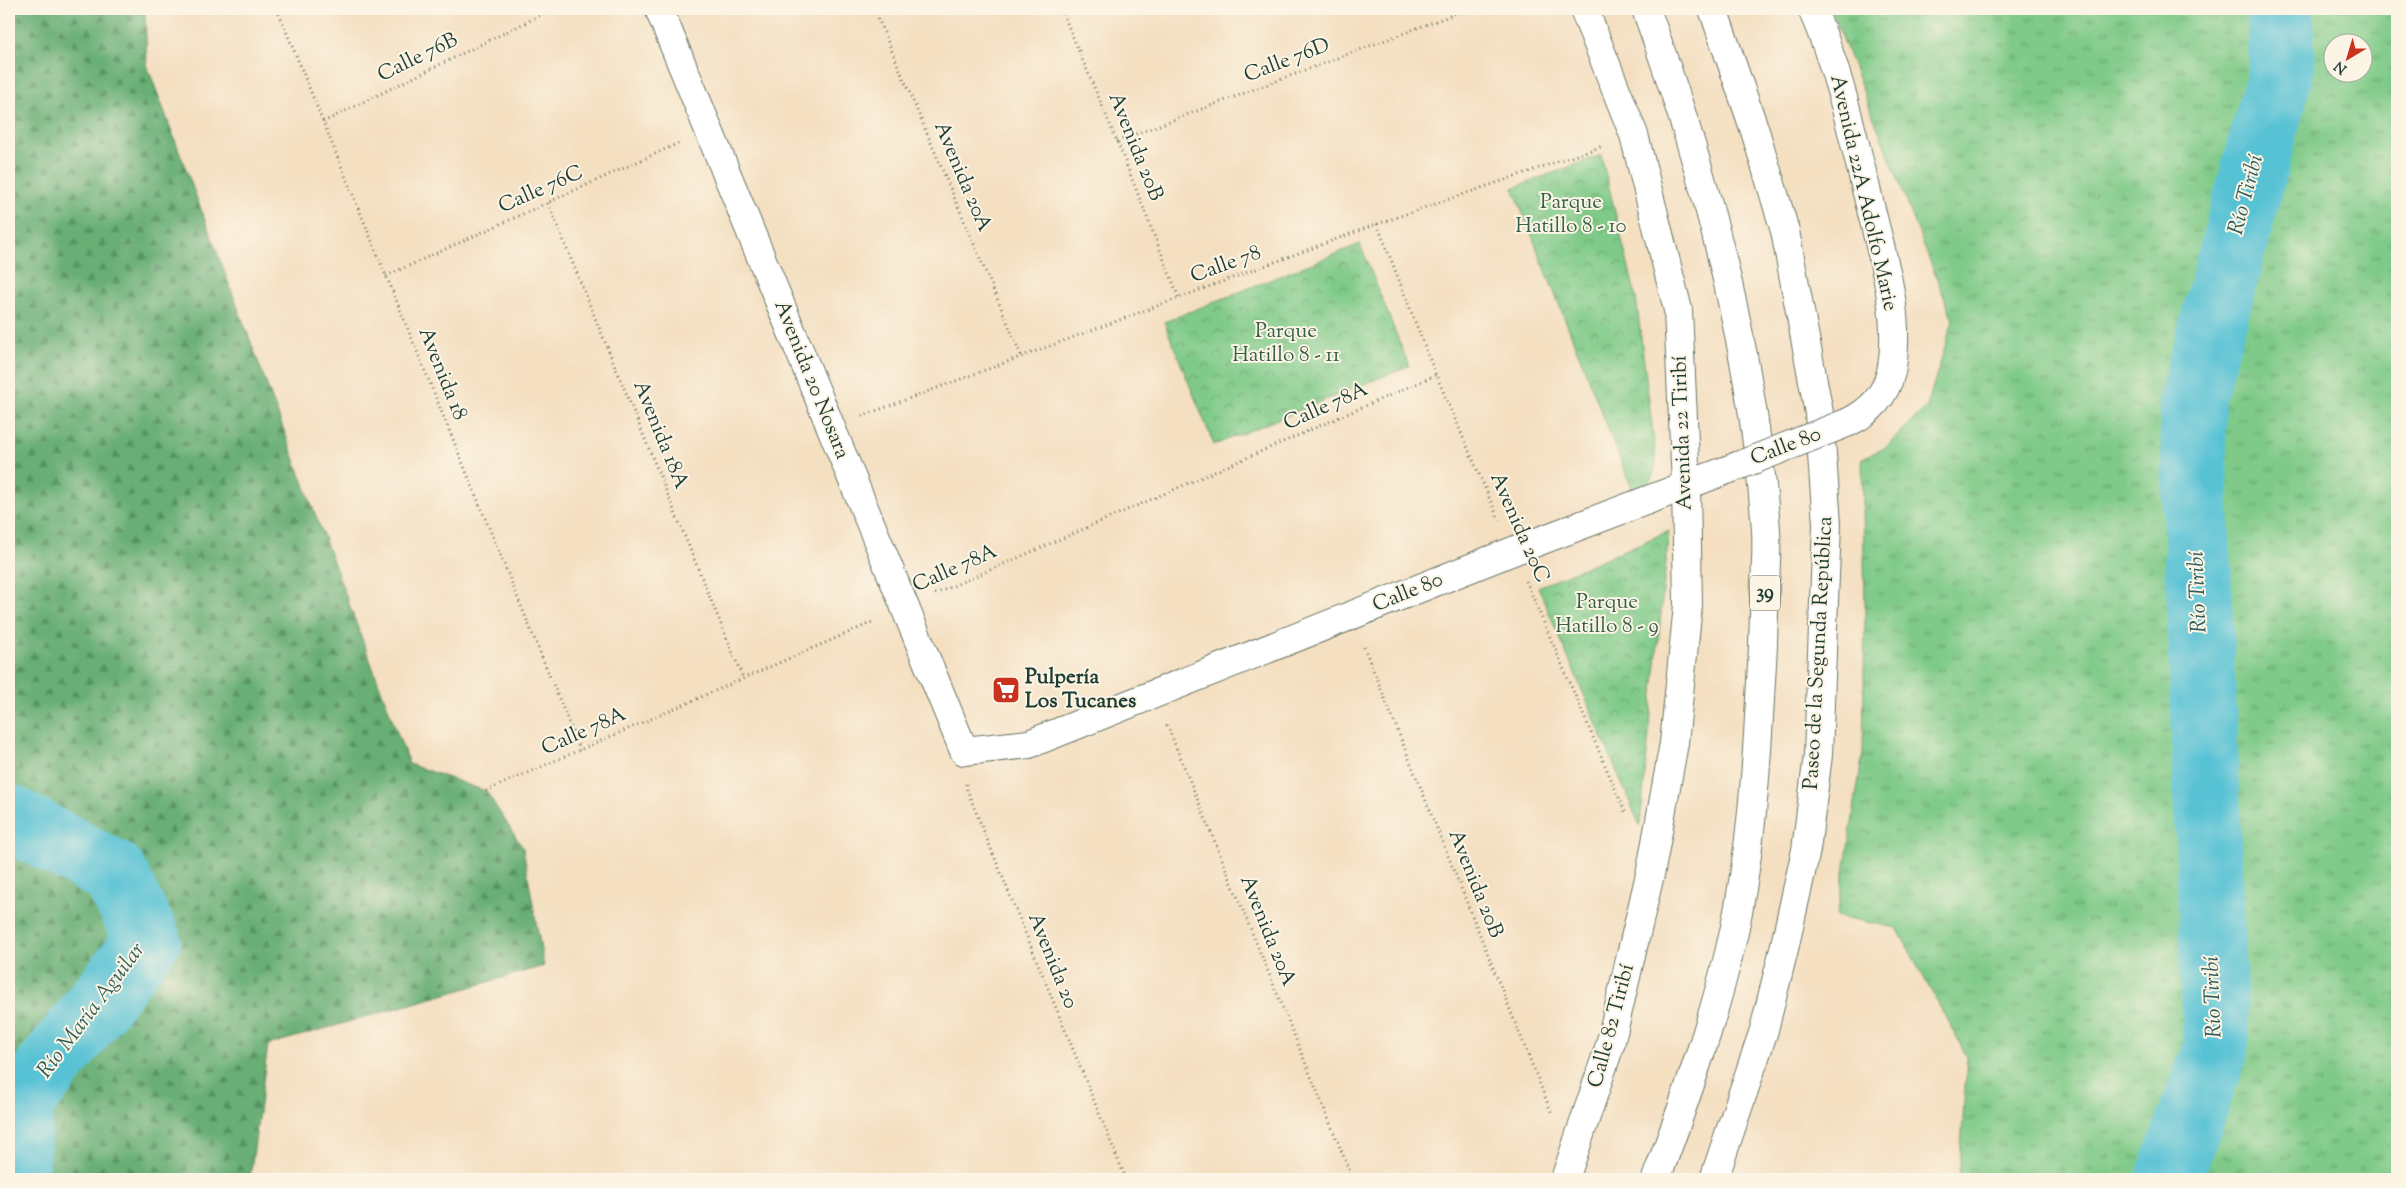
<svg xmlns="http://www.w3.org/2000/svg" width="2406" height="1188" font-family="'Sorts Mill Goudy',serif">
<defs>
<pattern id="grass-tufts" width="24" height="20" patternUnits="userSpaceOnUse" patternTransform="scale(1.25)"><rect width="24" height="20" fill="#7fca88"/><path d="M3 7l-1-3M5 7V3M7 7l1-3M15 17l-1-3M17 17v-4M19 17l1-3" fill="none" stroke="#67a570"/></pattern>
<pattern id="forest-firs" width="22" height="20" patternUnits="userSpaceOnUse" patternTransform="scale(1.25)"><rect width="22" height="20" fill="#67ae74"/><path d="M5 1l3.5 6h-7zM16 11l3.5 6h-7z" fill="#548f60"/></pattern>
<pattern id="park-crowns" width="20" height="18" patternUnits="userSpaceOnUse" patternTransform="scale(1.25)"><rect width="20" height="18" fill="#7fca88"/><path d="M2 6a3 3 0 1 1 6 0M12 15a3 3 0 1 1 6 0" fill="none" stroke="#67a570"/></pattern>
</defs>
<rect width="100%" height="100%" fill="#fcf5e5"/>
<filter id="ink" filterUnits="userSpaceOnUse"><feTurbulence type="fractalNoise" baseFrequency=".02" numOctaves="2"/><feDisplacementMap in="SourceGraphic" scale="10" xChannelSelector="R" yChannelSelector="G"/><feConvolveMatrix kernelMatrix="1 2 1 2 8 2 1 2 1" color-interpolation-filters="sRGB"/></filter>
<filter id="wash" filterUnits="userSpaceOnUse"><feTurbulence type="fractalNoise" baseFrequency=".0096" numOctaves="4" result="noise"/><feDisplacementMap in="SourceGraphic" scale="20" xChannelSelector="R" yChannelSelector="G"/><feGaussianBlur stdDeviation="1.12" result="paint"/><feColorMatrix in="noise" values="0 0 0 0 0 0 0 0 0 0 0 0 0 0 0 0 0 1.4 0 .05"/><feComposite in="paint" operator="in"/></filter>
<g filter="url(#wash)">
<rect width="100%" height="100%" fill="#f4dfc1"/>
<path fill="url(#grass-tufts)" stroke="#4f845e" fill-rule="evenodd" d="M1831,9H2397V1179H1959L1967,1057L1897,928L1837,916L1863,753L1865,609L1862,458L1885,448L1927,406L1953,320ZM2334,42H2364V72H2334Z"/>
<polygon fill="url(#forest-firs)" stroke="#437654" points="9,9 145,9 147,65 409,764 486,791 523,848 544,966 268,1045 250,1179 9,1179"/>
<g fill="url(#park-crowns)" stroke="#4f845e">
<path d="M1601,155L1636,297L1656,458C1654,478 1651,483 1634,494L1513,188Z"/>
<polygon points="1360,244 1409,366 1214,445 1164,322"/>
<polygon points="1669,531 1640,826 1538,587"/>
</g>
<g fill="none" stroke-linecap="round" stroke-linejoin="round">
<g stroke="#59c2d5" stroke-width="66">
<polyline points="9,817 114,873 148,940 21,1103 15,1179"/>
<polyline points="2169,1179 2216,1048 2192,400 2282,66 2280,9"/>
</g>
</g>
</g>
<g filter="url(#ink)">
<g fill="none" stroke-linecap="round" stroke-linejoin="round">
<defs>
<g id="street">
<polyline points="659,9 964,751 1029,744 1513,551 1735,467"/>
<path d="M1812,9C1839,70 1853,136 1869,201C1882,256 1902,316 1891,372C1885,396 1871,411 1849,422"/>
<polyline points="1565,1179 1610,1045 1651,870 1674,743 1688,605 1686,485 1678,310 1634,135 1584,9"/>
</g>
<g id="highway">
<path d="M1646,9C1707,177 1753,351 1766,530C1767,548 1766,566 1765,584C1764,629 1762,673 1759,717C1755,789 1749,861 1734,932C1715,1016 1686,1099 1656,1179"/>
<polyline points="1713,9 1755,131 1785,231 1819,413 1827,524 1818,755 1806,850 1784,949 1764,1030 1714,1179"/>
</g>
</defs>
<use href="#street" stroke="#6a7665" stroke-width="30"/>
<use href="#highway" stroke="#6a7665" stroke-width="30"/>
<g stroke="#6a7665" stroke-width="3" stroke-dasharray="1 4" stroke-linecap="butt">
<polyline points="277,9 580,750"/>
<polyline points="874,9 1022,357"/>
<polyline points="1061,9 1117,141 1179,298"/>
<polyline points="323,122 553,9"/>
<polyline points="1117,141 1468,9"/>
<polyline points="548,203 743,678"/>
<polyline points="1377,224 1436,375 1499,520"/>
<polyline points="386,276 679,143"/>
<polyline points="862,416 1377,224 1603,146"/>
<polyline points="1526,581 1626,814"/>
<polyline points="935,594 1436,375"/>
<polyline points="1364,647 1552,1114"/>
<polyline points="1167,725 1353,1179"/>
<polyline points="966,784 967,790 1126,1179"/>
<polyline points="486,791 875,621"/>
</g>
<use href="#street" stroke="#fff" stroke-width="28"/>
<use href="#highway" stroke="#fff" stroke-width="28"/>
<defs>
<polyline id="street-bridge" points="1735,467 1849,422"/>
</defs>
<use href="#street-bridge" stroke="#6a7665" stroke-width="30" stroke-linecap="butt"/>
<use href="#street-bridge" stroke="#fff" stroke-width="28"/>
</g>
</g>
<defs>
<symbol id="supermarket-square" viewBox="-11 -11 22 22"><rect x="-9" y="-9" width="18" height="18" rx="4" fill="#c8321e" stroke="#fcf5e5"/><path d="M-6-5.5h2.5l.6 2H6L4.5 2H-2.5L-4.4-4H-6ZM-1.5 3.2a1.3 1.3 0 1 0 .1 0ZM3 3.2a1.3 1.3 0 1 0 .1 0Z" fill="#fff"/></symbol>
</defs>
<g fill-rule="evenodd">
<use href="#supermarket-square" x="990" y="674" width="32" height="32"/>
</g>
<g text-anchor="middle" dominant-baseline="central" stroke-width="4" stroke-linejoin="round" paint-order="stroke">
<rect fill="#fcf5e5" stroke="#617469" stroke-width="1" x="1750" y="575.5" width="30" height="35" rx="4"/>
<g font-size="20" font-weight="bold" fill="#1f3d34">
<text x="1765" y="593">39</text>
</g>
<g font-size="21" fill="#1f3d34" stroke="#fcf5e5">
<text transform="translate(418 58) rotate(-26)">Calle 76B</text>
<text transform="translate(1287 61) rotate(-21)">Calle 76D</text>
<text transform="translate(1135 147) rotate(68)">Avenida 20B</text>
<text transform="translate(962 177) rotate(67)">Avenida 20A</text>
<text transform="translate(541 190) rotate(-24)">Calle 76C</text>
<text transform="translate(1863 193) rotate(77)">Avenida 22A Adolfo Marie</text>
<text transform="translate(1226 265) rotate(-20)">Calle 78</text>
<text transform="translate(442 374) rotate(68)">Avenida 18</text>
<text transform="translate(811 380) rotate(68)">Avenida 20 Nosara</text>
<text transform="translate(1326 407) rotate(-24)">Calle 78A</text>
<text transform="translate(1683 433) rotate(-92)">Avenida 22 Tiribí</text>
<text transform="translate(660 435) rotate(68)">Avenida 18A</text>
<text transform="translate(1786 447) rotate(-21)">Calle 80</text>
<text transform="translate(1519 528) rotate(66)">Avenida 20C</text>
<text transform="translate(955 569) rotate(-24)">Calle 78A</text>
<text transform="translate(1408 593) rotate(-22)">Calle 80</text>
<text transform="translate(1819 653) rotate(-87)">Paseo de la Segunda República</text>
<text transform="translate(584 732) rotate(-24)">Calle 78A</text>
<text transform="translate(1475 884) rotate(68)">Avenida 20B</text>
<text transform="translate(1267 931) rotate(68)">Avenida 20A</text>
<text transform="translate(1052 961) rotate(68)">Avenida 20</text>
<text transform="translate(1612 1026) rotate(-75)">Calle 82 Tiribí</text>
</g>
<g font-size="21" fill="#376049" stroke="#fcf5e5">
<text x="1571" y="203">Parque<tspan x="1571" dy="24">Hatillo 8 - 10</tspan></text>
<text x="1286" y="332">Parque<tspan x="1286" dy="24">Hatillo 8 - 11</tspan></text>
<text x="1607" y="603">Parque<tspan x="1607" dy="24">Hatillo 8 - 9</tspan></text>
</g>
<g font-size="21" font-weight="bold" fill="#1f3d34" stroke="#fcf5e5" text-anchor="start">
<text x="1025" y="678">Pulpería<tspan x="1025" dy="24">Los Tucanes</tspan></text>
</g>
<g font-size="22" font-style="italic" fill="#2e5e5c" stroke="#fcf5e5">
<text transform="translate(2247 195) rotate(-75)">Río Tiribí</text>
<text transform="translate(2199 592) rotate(-92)">Río Tiribí</text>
<text transform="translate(2214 997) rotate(-92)">Río Tiribí</text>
<text transform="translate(92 1011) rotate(-53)">Río María Aguilar</text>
</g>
</g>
<rect width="2406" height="1188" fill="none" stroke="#fcf5e5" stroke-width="30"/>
<g transform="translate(2348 58) rotate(218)"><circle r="24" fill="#fcf5e5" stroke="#a4ab9e"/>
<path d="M0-4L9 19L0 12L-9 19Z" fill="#c8321e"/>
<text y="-8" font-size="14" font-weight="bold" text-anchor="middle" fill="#1f3d34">N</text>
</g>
</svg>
